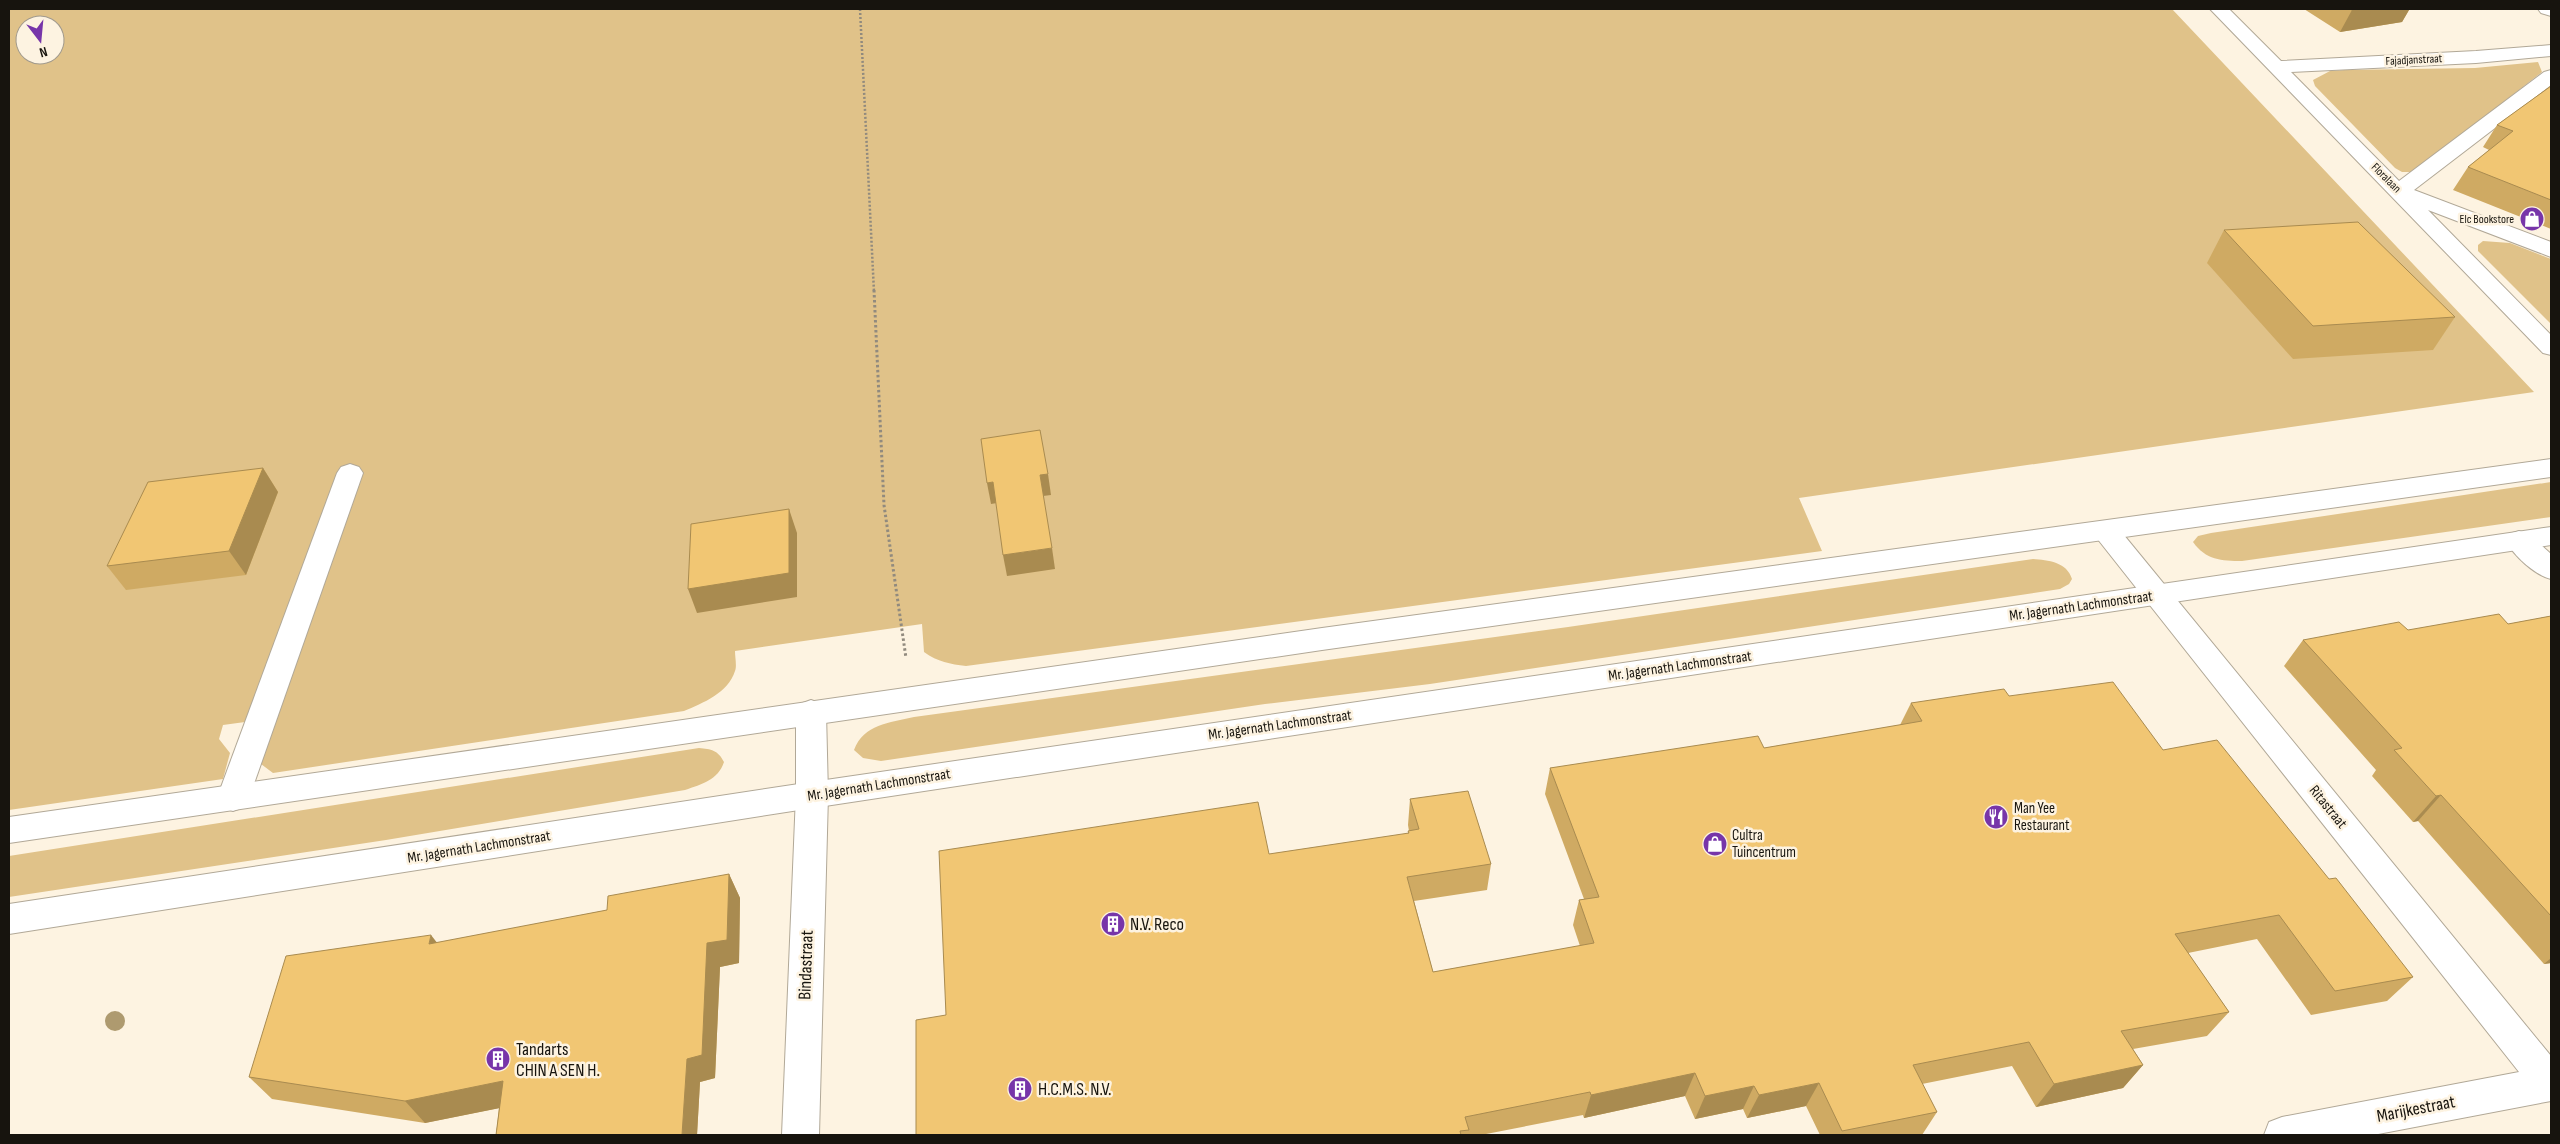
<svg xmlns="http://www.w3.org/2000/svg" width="2560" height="1144" font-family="'Sofia Sans Condensed',sans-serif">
<rect width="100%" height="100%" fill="#fdf3e1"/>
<g fill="#e0c289" fill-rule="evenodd">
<path d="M9,9H2172L2534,392L1799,498L1822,551L966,666C950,664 938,662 924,652L922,624L735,651C735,657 737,666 735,671C728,693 703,703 684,711L273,773L261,764L258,748L266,719L223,725L219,739L230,753L223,779L9,810ZM25,25H55V55H25Z"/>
<polygon points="2538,62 2542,72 2414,172 2402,172 2395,168 2315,86 2313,80 2330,71 2344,70 2475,68"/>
<polygon points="2483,241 2510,243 2551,259 2551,324 2478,251 2478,245"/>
<path d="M2551,482V517L2242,561C2221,561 2206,560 2193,542L2198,536L2211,533Z"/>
<path d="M2033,559C2048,560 2067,562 2072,579L2069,584L2060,589L1430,684L1265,704L881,761L863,758L854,750C864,724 889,723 914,717L1568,627Z"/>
<path d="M699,748C711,749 718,750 724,762C718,780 702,784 685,790L386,840L9,897V856Z"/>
</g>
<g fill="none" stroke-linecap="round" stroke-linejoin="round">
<defs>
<g id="lane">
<polygon points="350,464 359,467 363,473 249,798 244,807 233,811 222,807 217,798 337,473 341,467"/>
<path d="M2519,531L2529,534L2551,554V579C2535,575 2514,556 2506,541L2509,534Z"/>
</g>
<g id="street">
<polygon points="2210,9 2229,9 2281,61 2476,51 2551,45 2551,56 2476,63 2291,72 2399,181 2544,72 2551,70 2551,85 2414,190 2551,242 2551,257 2428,210 2551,335 2551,355 2543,353"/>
<polygon points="2538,9 2551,9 2551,16 2541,13"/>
<polygon points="2105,521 2114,523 2551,1056 2551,1101 2373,1135 2264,1135 2269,1122 2282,1117 2519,1072 2096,537 2092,530 2096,523"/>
<polygon points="811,700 822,704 826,712 828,795 819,1135 782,1135 796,795 796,712 800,704"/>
</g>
<g id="secondary">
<polygon points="2551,459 2551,477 1322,650 9,843 9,817 1322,628"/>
<polygon points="2551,527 2551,545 812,808 9,934 9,904 812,782"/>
</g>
</defs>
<use href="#lane" stroke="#b1a897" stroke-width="2"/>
<use href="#street" stroke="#b1a897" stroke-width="2"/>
<use href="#secondary" stroke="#b1a897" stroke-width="2"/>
<polyline stroke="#918a7e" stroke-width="2.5" stroke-dasharray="2 2" stroke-linecap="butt" points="860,9 874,292"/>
<polyline stroke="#918a7e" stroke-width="3" stroke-dasharray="2.5 2.5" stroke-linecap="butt" points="874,290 884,505 906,658"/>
<use href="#lane" fill="#fff" fill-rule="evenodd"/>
<use href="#street" fill="#fff" fill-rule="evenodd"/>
<use href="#secondary" fill="#fff" fill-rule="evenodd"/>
</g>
<circle fill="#ae9a6f" cx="115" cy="1021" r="10"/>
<g fill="#cfaa63">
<polygon points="2304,9 2419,9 2409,10 2402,22 2340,32"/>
<polygon points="2551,86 2551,229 2453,190 2468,167 2489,150 2483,147 2497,125"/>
<polygon points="2224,230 2455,317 2433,350 2293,359 2207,263"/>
<polygon points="263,468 278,492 246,575 126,590 107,566"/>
<polygon points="2551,616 2551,963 2544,964 2418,821 2413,822 2372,776 2376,770 2284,666 2303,640 2408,630 2508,624"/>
<polygon points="2009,696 2163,750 2329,879 2413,977 2387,1001 2311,1015 2257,939 2188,953 2229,1012 2207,1036 2133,1049 2143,1065 2123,1088 2036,1107 2012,1066 1922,1084 1937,1112 1922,1135 1820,1135 1806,1106 1747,1118 1743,1109 1695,1119 1685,1096 1584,1118 1583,1115 1481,1135 916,1135 946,1015 1408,833 1408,831 1409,831 1408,825 1410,799 1491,864 1487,890 1414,901 1433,972 1580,946 1573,925 1579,900 1584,899 1545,794 1550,768 1764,748 1900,725 1911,703"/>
<polygon points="729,874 740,898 739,963 720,967 715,1078 700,1082 697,1135 496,1135 499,1108 425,1123 272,1099 249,1077 437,943 607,910"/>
</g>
<g fill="#a98b50">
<polygon points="2363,9 2419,9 2409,10 2402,22 2340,32 2352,10"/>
<polygon points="263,468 278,492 246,575 229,551"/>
<polygon points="1048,474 1051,495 1043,496 1040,475"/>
<polygon points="993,482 997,503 991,504 987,483"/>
<polygon points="789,509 797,533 797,597 697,613 688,589"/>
<polygon points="1052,548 1055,569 1007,576 1003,555"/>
<polygon points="2441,795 2418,821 2413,822 2436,796"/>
<polygon points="729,874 740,898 739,963 720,967 715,1078 700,1082 697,1135 682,1135 687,1059 707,943"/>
<polygon points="431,935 449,958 429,944"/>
<polygon points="2551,958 2551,963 2544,964"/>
<polygon points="2143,1065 2123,1088 2036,1107 2054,1084"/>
<polygon points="1695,1073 1685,1096 1584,1118 1591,1095"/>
<polygon points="503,1081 520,1104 425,1123 405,1101"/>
<polygon points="1819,1083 1806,1106 1747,1118 1759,1095"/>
<polygon points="1754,1086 1743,1109 1695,1119 1705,1096"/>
</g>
<g fill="#f1c673" stroke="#a98b50">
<polygon points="2349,9 2363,9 2352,10"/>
<polygon points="2551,86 2551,200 2468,167 2513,131 2497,125"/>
<polygon points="2358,222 2455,317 2313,326 2224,230"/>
<polygon points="1040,430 1048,474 1040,475 1052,548 1003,555 993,482 987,483 981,439"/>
<polygon points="263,468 229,551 107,566 148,482"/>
<polygon points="789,509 789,573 688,589 691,524"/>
<polygon points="2499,614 2508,624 2551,616 2551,916 2441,795 2436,796 2394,750 2402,748 2303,640 2399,622 2408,630"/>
<polygon points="2113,682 2163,750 2217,740 2329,879 2336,878 2413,977 2335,991 2279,915 2175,934 2229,1012 2121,1031 2143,1065 2054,1084 2029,1042 1913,1065 1937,1112 1842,1131 1819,1083 1759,1095 1754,1086 1705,1096 1695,1073 1591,1095 1590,1092 1465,1117 1469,1130 1460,1131 1461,1135 916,1135 916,1020 946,1015 939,851 1258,802 1269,854 1409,833 1408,831 1419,829 1410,799 1468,791 1491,864 1407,877 1433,972 1594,943 1579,900 1599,897 1550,768 1758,736 1764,748 1922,721 1911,703 2004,689 2009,696"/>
<polygon points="729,874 727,940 707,943 702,1055 687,1059 682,1135 496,1135 503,1081 405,1101 249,1077 286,956 431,935 429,944 607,910 608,896"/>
</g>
<defs>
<symbol id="shop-disc" viewBox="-11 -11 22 22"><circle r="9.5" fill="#7735a9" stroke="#fdf3e1"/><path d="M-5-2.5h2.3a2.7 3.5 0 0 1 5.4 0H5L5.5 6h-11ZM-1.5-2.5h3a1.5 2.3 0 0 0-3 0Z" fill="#fff"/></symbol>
<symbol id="restaurant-disc" viewBox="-11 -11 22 22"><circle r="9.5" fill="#7735a9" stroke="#fdf3e1"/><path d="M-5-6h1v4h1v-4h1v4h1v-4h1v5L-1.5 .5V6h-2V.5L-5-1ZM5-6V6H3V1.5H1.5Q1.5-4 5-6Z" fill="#fff"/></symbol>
<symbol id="building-disc" viewBox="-11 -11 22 22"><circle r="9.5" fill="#7735a9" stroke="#fdf3e1"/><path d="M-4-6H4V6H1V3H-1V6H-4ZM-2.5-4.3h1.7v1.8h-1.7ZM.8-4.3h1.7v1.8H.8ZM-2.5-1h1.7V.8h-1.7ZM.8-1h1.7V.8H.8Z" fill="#fff"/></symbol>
</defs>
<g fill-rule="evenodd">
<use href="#shop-disc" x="2518" y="205" width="28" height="28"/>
<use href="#restaurant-disc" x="1982" y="803" width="28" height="28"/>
<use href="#shop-disc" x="1701" y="830" width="28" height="28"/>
<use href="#building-disc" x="1099" y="910" width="28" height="28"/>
<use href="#building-disc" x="484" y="1045" width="28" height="28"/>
<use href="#building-disc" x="1006" y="1075" width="28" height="28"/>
</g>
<g text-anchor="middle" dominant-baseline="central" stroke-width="5" stroke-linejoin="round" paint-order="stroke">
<g font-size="12" fill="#17140e" stroke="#fdf3e1">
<text transform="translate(2414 60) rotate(-3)">Fajadjanstraat</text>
<text transform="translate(2386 178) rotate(45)">Floralaan</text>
</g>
<g font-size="12" fill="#17140e" stroke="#fdf3e1" text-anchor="end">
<text x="2514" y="219">Elc Bookstore</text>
</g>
<g font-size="15" fill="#17140e" stroke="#fdf3e1">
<text transform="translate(2081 606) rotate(-8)">Mr. Jagernath Lachmonstraat</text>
<text transform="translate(1680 666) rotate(-8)">Mr. Jagernath Lachmonstraat</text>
<text transform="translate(1280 725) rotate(-8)">Mr. Jagernath Lachmonstraat</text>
<text transform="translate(879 785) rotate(-9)">Mr. Jagernath Lachmonstraat</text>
<text transform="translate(2328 807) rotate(51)">Ritastraat</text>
<text transform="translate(479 847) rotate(-9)">Mr. Jagernath Lachmonstraat</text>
</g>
<g font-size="15" fill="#17140e" stroke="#fdf3e1" text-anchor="start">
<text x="2014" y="808">Man Yee<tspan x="2014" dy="17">Restaurant</tspan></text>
<text x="1732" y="835">Cultra<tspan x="1732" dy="17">Tuincentrum</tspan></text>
</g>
<g font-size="18" fill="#17140e" stroke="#fdf3e1" text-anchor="start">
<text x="1130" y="924">N.V. Reco</text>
<text x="516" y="1049">Tandarts<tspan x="516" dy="21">CHIN A SEN H.</tspan></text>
<text x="1038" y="1089">H.C.M.S. N.V.</text>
</g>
<g font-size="18" fill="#17140e" stroke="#fdf3e1">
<text transform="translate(806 965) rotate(-88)">Bindastraat</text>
<text transform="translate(2416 1109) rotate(-11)">Marijkestraat</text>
</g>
</g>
<rect width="2560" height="1144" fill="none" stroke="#17140e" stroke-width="20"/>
<g transform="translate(40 40) rotate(164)"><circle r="24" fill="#fdf3e1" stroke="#a19a8d"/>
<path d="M0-4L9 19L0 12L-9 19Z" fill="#7735a9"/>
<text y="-8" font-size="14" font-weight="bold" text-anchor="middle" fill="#17140e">N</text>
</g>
</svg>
